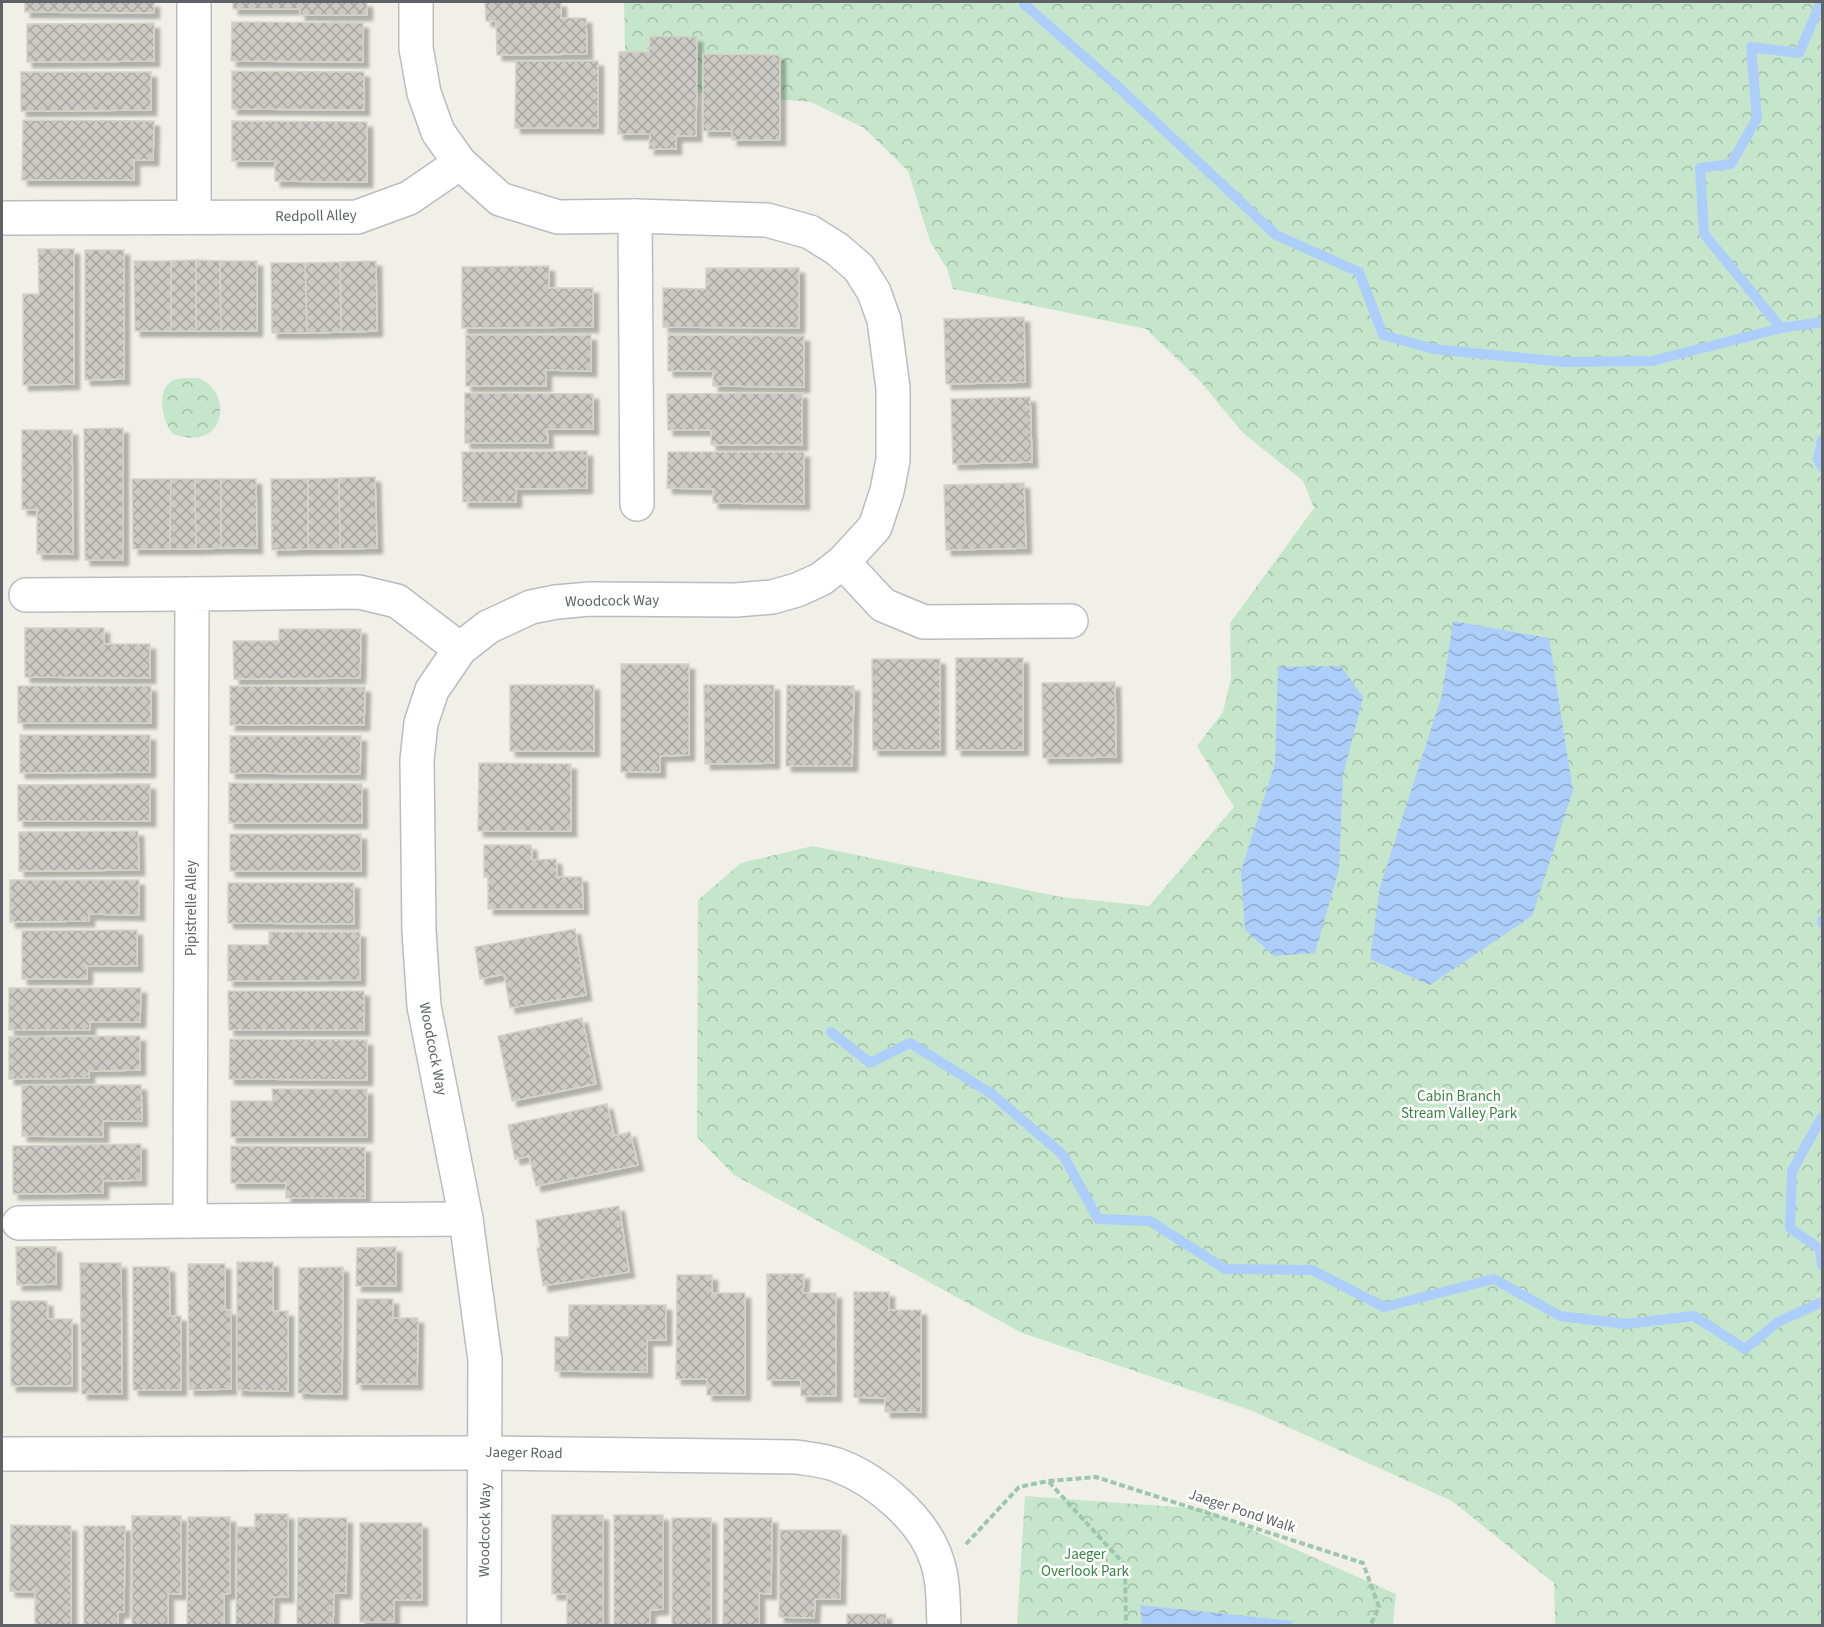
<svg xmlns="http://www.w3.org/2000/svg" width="1824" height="1627" font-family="'Source Sans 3',sans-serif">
<defs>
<pattern id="park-crowns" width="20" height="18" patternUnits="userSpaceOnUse" patternTransform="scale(1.5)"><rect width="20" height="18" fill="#c6e6cb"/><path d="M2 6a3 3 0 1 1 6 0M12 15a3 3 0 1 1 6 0" fill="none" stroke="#a4bea9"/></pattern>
<pattern id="water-waves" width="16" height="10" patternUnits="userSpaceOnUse" patternTransform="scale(1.5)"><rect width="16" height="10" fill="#adcefb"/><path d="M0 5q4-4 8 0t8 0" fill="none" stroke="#90abcf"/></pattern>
<pattern id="building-cross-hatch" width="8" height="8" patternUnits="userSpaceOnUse" patternTransform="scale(1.5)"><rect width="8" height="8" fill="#cccac4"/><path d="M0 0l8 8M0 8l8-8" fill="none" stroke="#a9a7a3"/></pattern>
<filter id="shadow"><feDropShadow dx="5.5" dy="5.5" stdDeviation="1.5" flood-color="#0004"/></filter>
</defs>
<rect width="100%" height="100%" fill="#f0f0e8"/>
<g fill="url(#park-crowns)">
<polygon points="624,2 1822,2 1822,1625 1555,1625 1554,1583 1452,1501 1250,1410 1022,1333 734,1175 697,1137 698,900 741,863 813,846 1061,897 1149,906 1234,807 1197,746 1223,712 1231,678 1230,623 1314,508 1303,481 1243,433 1200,381 1146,329 953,289 947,269 930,241 908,171 864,128 811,102 733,95 626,89"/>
<path d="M197,378C233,388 229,454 173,434C163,422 155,391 172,381C179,377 189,378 197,378Z"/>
<polygon points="1025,1496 1205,1509 1396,1594 1393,1625 1017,1626"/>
</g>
<g fill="url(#water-waves)">
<polygon points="1453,621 1549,638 1573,791 1532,916 1430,985 1370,959 1380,887 1442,695"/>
<polygon points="1341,666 1363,697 1343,776 1339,869 1315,953 1274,956 1245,930 1241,871 1275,763 1278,667"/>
<polygon points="1140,1605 1293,1621 1291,1626 1142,1625"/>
</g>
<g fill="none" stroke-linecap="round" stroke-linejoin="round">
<g stroke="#adcefb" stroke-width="10">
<polyline points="1821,2 1799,53 1751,47 1757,118 1731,164 1700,168 1704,234 1781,328 1822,322"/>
<polyline points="1024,4 1114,83 1276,235 1359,272 1383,335 1434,349 1564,362 1652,361 1781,328"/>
<polyline points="1822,440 1818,459 1822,467"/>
<polyline points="1822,920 1822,923"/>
<polyline points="831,1032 870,1063 910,1043 992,1094 1063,1155 1098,1219 1150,1221 1225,1269 1312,1270 1384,1307 1494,1279 1560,1316 1625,1324 1694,1316 1745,1349 1778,1322 1822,1302"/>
<polyline points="1822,1117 1792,1171 1790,1228 1820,1249 1822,1265"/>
</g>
</g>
<g fill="url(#building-cross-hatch)" stroke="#d5d3c6" stroke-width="1.5" filter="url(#shadow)">
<polygon points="25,2 154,2 154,13 25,12"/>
<polygon points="233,2 367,2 367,15 300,15 300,9 233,9"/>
<polygon points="485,2 561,2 561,18 586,18 587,54 497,55 496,21 486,21"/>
<polygon points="232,22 363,23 363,62 231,61"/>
<polygon points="154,23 154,61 27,62 27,24"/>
<polygon points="650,36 697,37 696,136 676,136 676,149 649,149 650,134 618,134 619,52 649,52"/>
<polygon points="703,54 780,55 780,140 732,140 732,131 703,131"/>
<polygon points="516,61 598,61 598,128 515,128"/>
<polygon points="232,71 364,72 364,110 232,109"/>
<polygon points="21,72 151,72 151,110 21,111"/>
<polygon points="23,120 154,121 153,160 134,160 134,180 22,180"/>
<polygon points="232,121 367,122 367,182 275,181 275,161 232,161"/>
<polygon points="38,249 74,249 74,384 23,385 23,294 39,294"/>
<polygon points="85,250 124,250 124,379 85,380"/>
<polygon points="196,260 196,331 171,331 171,261"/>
<polygon points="196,260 220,261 221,331 196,331"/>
<polygon points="134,261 171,261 171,331 135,331"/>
<polygon points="220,261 257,261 257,331 221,331"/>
<polygon points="376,261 377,331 341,332 340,262"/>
<polygon points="340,262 341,332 307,333 305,263"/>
<polygon points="271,263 305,263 307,333 272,333"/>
<polygon points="549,266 549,288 593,288 593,327 462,328 462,267"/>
<polygon points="706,268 799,268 799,328 663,327 663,288 706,289"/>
<polygon points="1024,317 1025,382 946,384 944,319"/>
<polygon points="466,335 591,335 591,371 546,370 546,386 466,386"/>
<polygon points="668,335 804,336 804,387 713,386 713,371 668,371"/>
<polygon points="465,393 593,394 593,429 547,429 548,443 465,443"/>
<polygon points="802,393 802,445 711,445 711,430 668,430 667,394"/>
<polygon points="1030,397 1032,462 953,464 951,399"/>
<polygon points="123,428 123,560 85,560 84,429"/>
<polygon points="22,430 72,430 73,554 37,554 37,510 22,509"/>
<polygon points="587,451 587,488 516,489 516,502 463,502 462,452"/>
<polygon points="668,452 804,452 804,504 713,503 713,489 667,488"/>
<polygon points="375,477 377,548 340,549 339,478"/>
<polygon points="339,478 340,549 308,549 308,479"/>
<polygon points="132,479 171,479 170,549 133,549"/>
<polygon points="171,479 195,479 196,549 170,549"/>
<polygon points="195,479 221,479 221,548 196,549"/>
<polygon points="221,479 256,479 257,548 221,548"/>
<polygon points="271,479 308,479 308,549 272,550"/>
<polygon points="1024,483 1026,548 946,550 944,485"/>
<polygon points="25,628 104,628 104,644 150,644 150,678 25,677"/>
<polygon points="279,629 361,629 360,678 234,679 233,641 279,641"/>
<rect x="956" y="658" width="67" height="92"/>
<polygon points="872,659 940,659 940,750 873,750"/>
<polygon points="621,664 689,664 689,755 660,756 660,772 621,772"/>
<polygon points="1115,682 1116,757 1043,758 1042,683"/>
<rect x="510" y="685" width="84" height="66"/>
<polygon points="704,685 774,685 774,763 705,764"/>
<polygon points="787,685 854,686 852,766 786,766"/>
<rect x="18" y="686" width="133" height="37"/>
<polygon points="230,686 365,687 364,725 230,725"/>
<polygon points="20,735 150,735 150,772 20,773"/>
<polygon points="230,736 361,736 360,774 230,773"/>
<polygon points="479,763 571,764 571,831 478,831"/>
<polygon points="229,783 362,784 362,823 229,823"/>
<polygon points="150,784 150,821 18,821 18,785"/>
<polygon points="138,831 139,870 19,871 19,832"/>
<rect x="230" y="834" width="131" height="37"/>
<polygon points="484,845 531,845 532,860 556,859 557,877 582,877 583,909 488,909 488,877 484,877"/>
<polygon points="10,880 139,880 139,915 89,914 89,921 10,922"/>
<polygon points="228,883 354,883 354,924 228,923"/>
<polygon points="575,929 586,995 510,1008 504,974 480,979 475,947"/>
<polygon points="137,930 137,966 87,966 87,979 22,979 22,931"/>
<polygon points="269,932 360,932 360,980 228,981 228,945 269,945"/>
<polygon points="9,988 141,988 140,1022 90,1022 90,1030 9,1030"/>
<polygon points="228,991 364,991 364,1030 229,1030"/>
<polygon points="582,1018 596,1084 512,1101 498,1036"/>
<polygon points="140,1036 140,1070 89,1071 89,1078 9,1079 9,1037"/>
<polygon points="230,1039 367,1040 367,1080 229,1079"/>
<polygon points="22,1085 141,1085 142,1121 103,1121 103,1137 22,1136"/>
<polygon points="272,1089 367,1089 367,1137 231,1137 231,1101 273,1101"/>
<polygon points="607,1104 614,1136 630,1132 638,1165 536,1186 529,1156 515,1159 508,1125"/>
<polygon points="141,1144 141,1180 103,1181 103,1193 13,1194 13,1146"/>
<polygon points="231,1146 365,1147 365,1198 286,1198 286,1183 231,1183"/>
<polygon points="619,1206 629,1272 543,1286 537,1248 540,1248 536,1220"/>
<polygon points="16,1247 56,1247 56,1284 17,1285"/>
<polygon points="396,1247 396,1286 356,1286 357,1248"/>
<polygon points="237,1262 273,1262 273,1311 288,1311 288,1391 237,1390"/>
<polygon points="80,1263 121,1263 122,1394 82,1394"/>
<polygon points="188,1264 225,1264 225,1310 231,1310 231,1389 189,1390"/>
<polygon points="133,1267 169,1267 170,1316 181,1316 181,1390 133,1390"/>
<polygon points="343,1267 342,1394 298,1393 299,1268"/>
<polygon points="767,1274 804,1274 803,1293 836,1293 836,1396 801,1396 801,1380 767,1380"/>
<polygon points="677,1275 712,1275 712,1293 745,1293 745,1395 707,1395 707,1379 676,1379"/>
<polygon points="854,1292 889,1292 889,1310 921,1310 921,1412 885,1412 885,1398 854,1397"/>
<polygon points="357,1299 393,1299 393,1318 418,1318 417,1384 356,1384"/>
<polygon points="11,1301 47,1301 48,1319 72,1319 72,1386 11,1386"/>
<polygon points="569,1305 666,1305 666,1340 647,1340 647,1372 555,1371 555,1337 569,1337"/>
<polygon points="255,1514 288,1514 288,1597 274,1597 273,1626 236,1626 237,1527 255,1527"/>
<polygon points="552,1515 603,1515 603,1626 567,1626 567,1594 552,1594"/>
<polygon points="614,1515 663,1515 663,1609 650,1610 650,1626 614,1626"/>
<polygon points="132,1516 181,1516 181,1594 168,1594 168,1626 132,1626"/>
<polygon points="188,1517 230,1517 230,1593 224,1594 224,1626 187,1626"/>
<polygon points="298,1518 347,1518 346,1593 334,1593 333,1626 297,1626"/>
<rect x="672" y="1518" width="39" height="108"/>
<polygon points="724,1518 772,1518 771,1594 759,1593 759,1626 723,1626"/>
<polygon points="360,1523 422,1523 422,1600 394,1600 394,1622 360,1622"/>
<polygon points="11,1525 71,1526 71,1626 35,1626 35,1592 10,1591"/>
<polygon points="84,1526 125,1526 124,1612 118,1612 118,1626 84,1626"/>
<polygon points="780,1530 841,1530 840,1599 815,1599 814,1618 779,1617"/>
<rect x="847" y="1614" width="39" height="12"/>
</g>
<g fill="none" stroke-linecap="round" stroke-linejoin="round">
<defs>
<g id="minor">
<polyline points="416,2 416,48 424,93 438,132 460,163 500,199 558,217 635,216 767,220 810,232 837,249 859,268 874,292 884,320 893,388 893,460 887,491 875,527 843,562 821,579 797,590 772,597 736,600 590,599 556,602 531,607 488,627 460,649 432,690 421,723 417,760 419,931 424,1006 466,1219 485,1360 484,1626"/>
<polyline points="194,216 194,2"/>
<polyline points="635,216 637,504"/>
<polyline points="5,218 357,217 409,198 460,163"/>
<polyline points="843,562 883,605 924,622 1071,621"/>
<polyline points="26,595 192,594"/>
<polyline points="460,649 397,601 359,592 192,594 190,1221 466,1219"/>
<polyline points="19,1223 190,1221"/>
<path d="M2,1454L486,1453L796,1457C809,1459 824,1460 837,1465C877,1480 924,1519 937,1561C944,1582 943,1604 944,1626"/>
</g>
</defs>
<use href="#minor" stroke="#babcc0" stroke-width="36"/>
<g stroke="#9ec5ae" stroke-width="4" stroke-dasharray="6 3" stroke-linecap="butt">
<polyline points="1049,1482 1125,1565 1126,1626"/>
<polyline points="966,1544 1019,1487 1048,1481 1096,1477 1363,1563 1379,1607 1370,1626"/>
</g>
<use href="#minor" stroke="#fff" stroke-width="33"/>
</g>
<g text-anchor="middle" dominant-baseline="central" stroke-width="5" stroke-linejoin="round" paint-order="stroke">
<g font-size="15" fill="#5f6267" stroke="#fff">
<text transform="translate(316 216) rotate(-1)">Redpoll Alley</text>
<text transform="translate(612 601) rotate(-1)">Woodcock Way</text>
<text transform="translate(191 908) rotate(-90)">Pipistrelle Alley</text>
<text transform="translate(433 1049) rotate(79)">Woodcock Way</text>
<text transform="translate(524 1453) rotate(1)">Jaeger Road</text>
<text transform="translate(1242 1511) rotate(18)">Jaeger Pond Walk</text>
<text transform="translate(485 1530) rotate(-89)">Woodcock Way</text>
</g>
<g font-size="15" fill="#3a8447" stroke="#fff">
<text x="1459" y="1096">Cabin Branch<tspan x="1459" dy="17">Stream Valley Park</tspan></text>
<text x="1085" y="1554">Jaeger<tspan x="1085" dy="17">Overlook Park</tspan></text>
</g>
</g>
<rect width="1824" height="1627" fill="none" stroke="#5f6267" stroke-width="6"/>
</svg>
